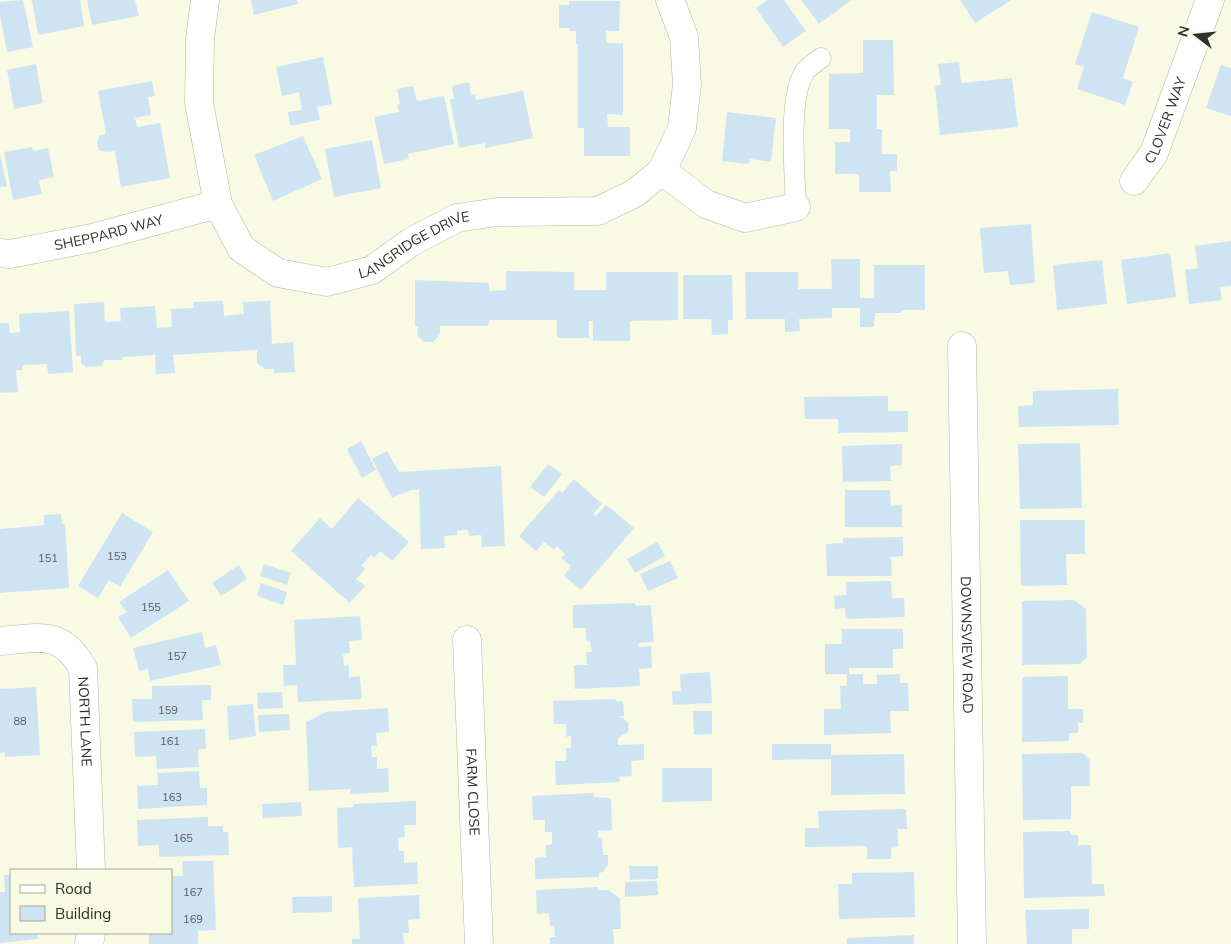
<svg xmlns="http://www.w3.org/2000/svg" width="1231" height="944" font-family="Mulish,sans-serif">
<rect width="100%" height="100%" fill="#f8fae3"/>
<g fill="#cee4f3">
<polygon points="23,0 33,47 7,52 0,15 0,2"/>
<polygon points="32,0 80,0 84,26 38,35"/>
<polygon points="87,0 135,0 139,16 92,25"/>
<polygon points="251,0 297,0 298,4 254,15"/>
<polygon points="767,0 784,0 806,31 783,47 756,8"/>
<polygon points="801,0 852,0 819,24"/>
<polygon points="960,0 1011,0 975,23"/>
<polygon points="569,1 620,1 619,31 606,31 606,43 623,43 623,115 607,114 608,127 630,127 630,156 584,156 584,128 578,128 578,44 576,44 576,31 569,31 569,28 559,28 559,5 569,5"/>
<polygon points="1092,12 1139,27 1123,78 1133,82 1125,105 1077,89 1084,67 1075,64"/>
<polygon points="863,40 893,40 894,95 877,95 877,129 882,129 882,154 897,154 897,171 890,171 891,192 859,192 859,174 835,174 835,142 850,142 850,129 829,129 829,74 863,73"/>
<polygon points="323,57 332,104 317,107 320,120 290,126 288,112 302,110 299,92 282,96 276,67"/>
<polygon points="959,62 961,83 1012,78 1018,127 940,135 935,86 941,85 938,64"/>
<polygon points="36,64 43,103 14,109 7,70"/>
<polygon points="1221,65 1231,68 1231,116 1206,108"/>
<polygon points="152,81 155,96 148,97 151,115 135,118 137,127 160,123 170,178 121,187 115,151 106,152 99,150 97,142 100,135 106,134 98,91"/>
<polygon points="469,82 471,95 475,94 476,100 523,91 533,138 485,148 485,143 459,148 450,99 454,99 452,86"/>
<polygon points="413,86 417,101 444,96 454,144 408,154 409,159 384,164 374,117 399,112 397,105 400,104 397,89"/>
<polygon points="727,112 776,118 771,162 750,159 749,164 722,161"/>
<polygon points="303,136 322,179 273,201 254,155"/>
<polygon points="372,140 381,188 334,197 325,149"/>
<polygon points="32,147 33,151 48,148 54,177 39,180 42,194 13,200 4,152"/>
<polygon points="0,155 7,186 0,187"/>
<polygon points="1031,224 1035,283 1010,285 1008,271 984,273 980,228"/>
<polygon points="1231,241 1231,286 1220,287 1222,300 1189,304 1185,270 1198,268 1195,246"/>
<polygon points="1170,253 1176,297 1127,304 1121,260"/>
<polygon points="831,259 860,259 860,298 874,298 874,265 925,265 925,310 901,310 901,313 875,313 874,327 860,327 860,308 832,308 832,318 799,319 800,331 785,332 785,319 746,319 745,272 798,272 798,289 832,289"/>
<polygon points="1102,260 1107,304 1057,310 1053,265"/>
<polygon points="506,271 574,272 574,290 606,290 606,272 678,272 678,320 630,321 630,341 593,341 593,321 589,321 589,338 557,338 557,320 489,320 488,326 440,326 440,334 433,342 424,342 417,335 418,327 415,326 415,280 489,283 489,291 506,290"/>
<polygon points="683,275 732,275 733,320 728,320 728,334 712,335 711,319 683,319"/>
<polygon points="223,301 224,316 244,314 243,302 270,301 272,344 293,342 295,372 274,373 274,369 265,369 257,363 257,350 173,355 175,373 156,374 155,355 123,357 122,360 104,360 102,366 86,367 81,363 81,356 76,356 74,304 104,302 105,322 121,321 120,308 155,306 157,328 172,327 171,309 194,308 193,302"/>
<polygon points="69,311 73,372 48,374 47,364 22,365 22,370 16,370 18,392 0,393 0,323 9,323 10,333 20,332 19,314"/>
<polygon points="1118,389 1119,425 1019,427 1018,406 1033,405 1033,391"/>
<polygon points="888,396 888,411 908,411 908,432 838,433 838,419 805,419 804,397"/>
<polygon points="361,441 376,470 362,478 347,449"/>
<polygon points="1080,443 1082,508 1020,509 1018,444"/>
<polygon points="902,444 902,465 890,466 891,481 843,482 842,446"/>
<polygon points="387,451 399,472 501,466 505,546 482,547 481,535 469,536 468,530 463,530 457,531 457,535 444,536 445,548 421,549 419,490 411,490 392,498 372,459"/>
<polygon points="548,464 562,474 544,497 530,487"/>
<polygon points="574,479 602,504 593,514 596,516 606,505 634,528 581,590 564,576 571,566 561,558 565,554 557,546 554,550 544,542 536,551 519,536 559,490 562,493"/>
<polygon points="845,490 890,490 891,506 902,505 902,527 845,527"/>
<polygon points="358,498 409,542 392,561 380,551 374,558 371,555 361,566 365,569 356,579 365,586 350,603 291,551 320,518 332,529"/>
<polygon points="122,513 153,532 120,587 109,580 98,598 78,586"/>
<polygon points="61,514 62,524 65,524 69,588 0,593 0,529 44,525 44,515"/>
<polygon points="1020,520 1085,520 1085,554 1066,554 1067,585 1021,586"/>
<polygon points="903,537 903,556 891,557 892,576 827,576 826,544 843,543 843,538"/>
<polygon points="657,542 665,556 635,573 627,559"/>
<polygon points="670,561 678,578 648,591 640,574"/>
<polygon points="264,564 291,573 287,585 260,576"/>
<polygon points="239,565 247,579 221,596 212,583"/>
<polygon points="168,570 189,601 131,638 118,617 127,612 119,602"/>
<polygon points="891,581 892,598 904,598 905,617 846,619 845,608 835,609 834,596 846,595 846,582"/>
<polygon points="261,583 287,592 283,605 257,596"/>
<polygon points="1074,600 1086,609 1087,657 1080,664 1022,665 1022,601"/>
<polygon points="635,603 636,606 651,605 654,642 638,643 639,647 651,646 652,668 639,669 640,686 575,689 574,665 587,665 586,652 592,652 590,641 586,640 586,628 573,628 573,605"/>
<polygon points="360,616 362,640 349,641 350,653 343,654 344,666 349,665 349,677 360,676 362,699 298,702 297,685 284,686 283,665 296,665 294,620"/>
<polygon points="842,629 903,629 903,649 893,649 893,668 849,668 849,674 863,674 863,684 877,684 877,675 900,674 900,683 908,683 909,711 890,711 891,733 824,735 824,709 841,709 840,686 847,686 847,674 825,674 825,644 842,644"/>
<polygon points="202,632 205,648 216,645 221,665 150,681 148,669 139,671 133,648"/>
<polygon points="710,672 712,703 673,705 672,691 681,691 680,674"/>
<polygon points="1068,676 1068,709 1083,709 1083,723 1078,723 1078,733 1069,733 1069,741 1022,742 1022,677"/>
<polygon points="211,685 211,700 202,700 203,720 133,722 132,699 152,699 152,686"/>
<polygon points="36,687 40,755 5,757 5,752 0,753 0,689"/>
<polygon points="282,692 283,708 258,709 257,693"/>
<polygon points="615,699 616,701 623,702 624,716 617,717 623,718 629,724 628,732 618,738 618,745 644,744 644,760 631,761 632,776 619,777 620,782 556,785 555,761 566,761 566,748 571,748 571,736 566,737 566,724 554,724 553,701"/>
<polygon points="253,704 256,736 229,740 227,706"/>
<polygon points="388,708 389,732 376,733 377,746 371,746 372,757 377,757 377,769 388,768 389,792 350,794 350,789 309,791 306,722 326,712"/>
<polygon points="693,711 712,711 712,734 694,735"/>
<polygon points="289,714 290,730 259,732 258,715"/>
<polygon points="205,729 206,749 198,749 199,767 157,769 156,756 135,757 134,732"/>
<polygon points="772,744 831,744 831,755 904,754 905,794 831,795 831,759 772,760"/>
<polygon points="1082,753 1090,760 1090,786 1071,786 1071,819 1023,820 1022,754"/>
<polygon points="662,768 712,768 712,801 662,802"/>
<polygon points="199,771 200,788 207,788 207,805 138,809 137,786 158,785 157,773"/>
<polygon points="593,793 594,797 611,798 612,830 598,831 598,837 602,837 603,855 608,855 608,865 603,872 599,873 599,877 535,879 535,858 546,857 546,845 552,844 552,832 545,832 545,820 533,820 532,796"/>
<polygon points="416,801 416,825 404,825 405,837 398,838 399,851 404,851 404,863 417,862 418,884 354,887 352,847 338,848 337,808 353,807 353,804"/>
<polygon points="301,802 302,816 263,818 262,804"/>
<polygon points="906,809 907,829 898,829 898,847 891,848 891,859 867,859 867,846 805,847 805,828 819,828 818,811"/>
<polygon points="208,817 208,826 223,826 223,832 228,832 229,855 159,857 159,845 138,846 137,820"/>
<polygon points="1070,831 1070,835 1078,835 1078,845 1091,845 1092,884 1104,884 1105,896 1024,898 1023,832"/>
<polygon points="182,861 213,861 216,930 198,931 198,944 149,944 149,933 171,933 171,876 183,876"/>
<polygon points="629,866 658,866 658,879 630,880"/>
<polygon points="914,872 915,917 839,919 838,884 852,884 852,873"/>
<polygon points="4,875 11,875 11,933 37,933 38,939 0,943 0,892 5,892"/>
<polygon points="657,881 658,895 625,897 625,882"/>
<polygon points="598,887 598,890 608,890 620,898 621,929 613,929 614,944 550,944 550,937 555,937 554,926 550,926 549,913 537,914 536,890"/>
<polygon points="419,895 420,919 408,920 409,933 403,933 404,944 352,944 352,939 360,939 358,898"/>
<polygon points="332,896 332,912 293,913 292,897"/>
<polygon points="1089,909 1089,929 1072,929 1072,944 1027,944 1025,910"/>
<polygon points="914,935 914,944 847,944 847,938"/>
</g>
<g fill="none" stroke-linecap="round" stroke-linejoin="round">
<defs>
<path id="lane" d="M796,207C795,175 787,94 806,70C810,66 816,62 821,58"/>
<g id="street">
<path id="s1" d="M205,0L200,39L199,103L218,204L241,248L278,273L327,282L372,270L411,242L457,218L497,212L598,211L635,193L662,171L682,128L687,84L684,37L670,0"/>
<polyline points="662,171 706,204 745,218 796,207"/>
<path id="s2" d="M1134,181L1154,153L1210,0"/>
<path id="s3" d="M0,253L10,254L92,238L218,204"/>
<path id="s4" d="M962,346L972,944"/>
<path id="s5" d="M467,640L479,944"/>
<path id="s6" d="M0,641C39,638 61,629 83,668L91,870"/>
<polyline points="89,944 91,933"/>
</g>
</defs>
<use href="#lane" stroke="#b5b7a0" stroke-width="21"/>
<use href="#street" stroke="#b5b7a0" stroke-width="29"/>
<use href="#lane" stroke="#fff" stroke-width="20"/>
<use href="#street" stroke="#fff" stroke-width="28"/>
</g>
<g text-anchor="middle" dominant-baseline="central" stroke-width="4.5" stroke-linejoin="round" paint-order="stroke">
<g font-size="11" fill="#575d5a">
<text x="117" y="556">153</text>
<text x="48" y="558">151</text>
<text x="151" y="607">155</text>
<text x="177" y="656">157</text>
<text x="168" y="710">159</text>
<text x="20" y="721">88</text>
<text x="170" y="741">161</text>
<text x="172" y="797">163</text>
<text x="183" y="838">165</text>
<text x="193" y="892">167</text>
<text x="193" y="919">169</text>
</g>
<g font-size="14" fill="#2f3027" stroke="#f8fae3">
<text stroke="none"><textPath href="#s2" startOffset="69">CLOVER WAY</textPath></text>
<text stroke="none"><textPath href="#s3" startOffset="111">SHEPPARD WAY</textPath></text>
<text stroke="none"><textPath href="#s1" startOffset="446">LANGRIDGE DRIVE</textPath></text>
<text stroke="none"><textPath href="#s4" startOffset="299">DOWNSVIEW ROAD</textPath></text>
<text stroke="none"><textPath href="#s6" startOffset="149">NORTH LANE</textPath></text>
<text stroke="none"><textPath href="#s5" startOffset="152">FARM CLOSE</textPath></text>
</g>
</g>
<rect x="10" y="869" width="162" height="65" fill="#f8fae3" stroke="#a8a998"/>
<rect x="20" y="885" width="25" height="8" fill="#ffffff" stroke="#a8a998"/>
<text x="55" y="894" font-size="15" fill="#2f3027">Road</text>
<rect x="20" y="906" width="25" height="15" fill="#cee4f3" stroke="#a8a998"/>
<text x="55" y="919" font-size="15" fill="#2f3027">Building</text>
<g transform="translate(1196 35) rotate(286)" stroke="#f8fae3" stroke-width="4" paint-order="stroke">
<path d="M0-4L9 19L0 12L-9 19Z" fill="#2f3027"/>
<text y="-8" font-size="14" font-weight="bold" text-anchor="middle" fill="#2f3027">N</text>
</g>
</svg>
